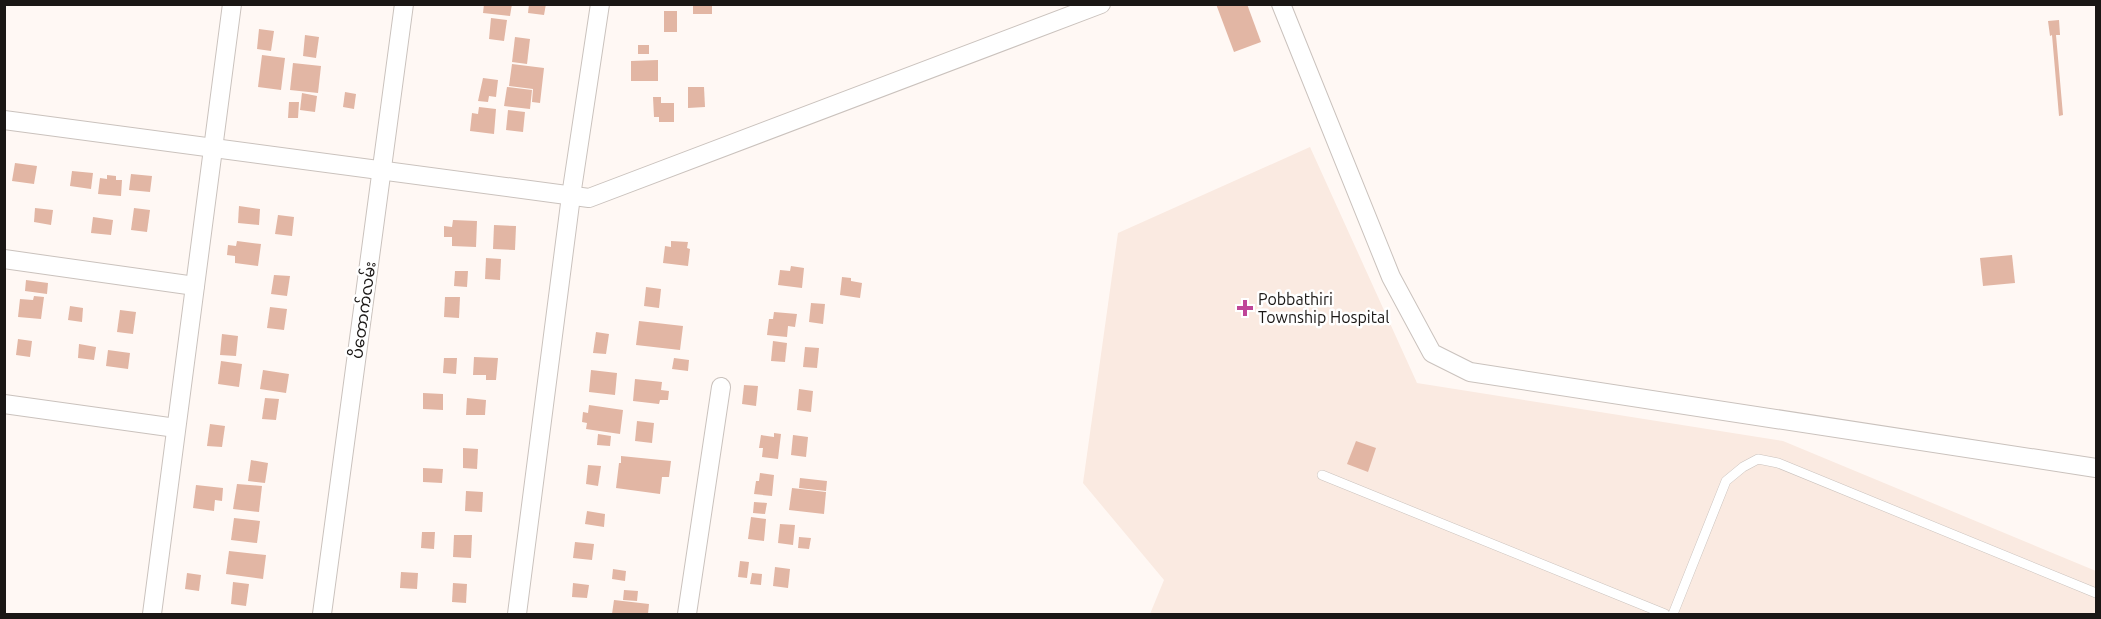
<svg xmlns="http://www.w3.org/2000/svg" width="2101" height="619" font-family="Ubuntu,'Noto Sans Myanmar',sans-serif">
<rect width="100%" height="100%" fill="#fff8f4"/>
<polygon fill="#faeae1" points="1310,147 1417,383 1783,441 2096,571 2096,614 1150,614 1164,580 1083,483 1118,233"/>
<g fill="#e2b6a4">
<polygon points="484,4 512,4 510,16 483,13"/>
<polygon points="529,4 546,4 544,15 528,13"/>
<rect x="693" y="4" width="19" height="10"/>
<polygon points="1216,4 1247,4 1261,42 1234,52"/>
<rect x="664" y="11" width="13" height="21"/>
<polygon points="491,18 507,20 504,41 489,39"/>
<polygon points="2059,20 2060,35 2056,35 2063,115 2059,116 2052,35 2050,36 2048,21"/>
<polygon points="259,29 274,31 271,51 257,49"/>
<polygon points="305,35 319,37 316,58 303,56"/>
<polygon points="515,37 530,39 527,64 512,62"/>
<rect x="638" y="45" width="11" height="9"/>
<polygon points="262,55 285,58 281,90 258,87"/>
<polygon points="658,60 658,81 631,81 631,61"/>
<polygon points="293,63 321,66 318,93 290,90"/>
<polygon points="512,64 544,68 540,103 532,102 533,89 509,86"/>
<polygon points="483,78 498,80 496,97 489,96 488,102 478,101"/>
<polygon points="507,87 532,90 530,109 504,106"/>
<polygon points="688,87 704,87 705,107 688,108"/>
<polygon points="345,92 356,94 354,109 343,107"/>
<polygon points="302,93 317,96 315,112 300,110"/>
<polygon points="653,97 661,97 661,103 674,103 674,122 659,122 659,117 654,117"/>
<polygon points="289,102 299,102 298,118 288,118"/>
<polygon points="479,107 496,109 494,134 470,131 472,113 478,114"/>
<polygon points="508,110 525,112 523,132 506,130"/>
<polygon points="15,163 37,166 34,184 12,181"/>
<polygon points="72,171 93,173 91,189 70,186"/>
<polygon points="131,174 152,176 150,192 129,190"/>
<polygon points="107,175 116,176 116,180 122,180 121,196 98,194 100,178 107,179"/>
<polygon points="239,206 260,209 259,225 238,223"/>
<polygon points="35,208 53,210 51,225 34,222"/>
<polygon points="134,208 150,210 147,232 131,230"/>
<polygon points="278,215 294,217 292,236 275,234"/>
<polygon points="93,217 113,220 111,235 91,233"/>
<polygon points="453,220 477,221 476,247 452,246 452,237 444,237 444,226 452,227"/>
<polygon points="494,225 516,226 515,250 493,249"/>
<polygon points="237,241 261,244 258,266 235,263 235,256 227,255 228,245 236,246"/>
<polygon points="671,241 688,242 687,248 690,249 688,266 663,263 665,246 671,247"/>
<polygon points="2012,255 2015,283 1983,286 1980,258"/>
<polygon points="486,258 501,259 500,280 485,279"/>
<polygon points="791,266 804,268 802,288 778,285 780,270 790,271"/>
<polygon points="455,271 468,271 467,287 454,286"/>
<polygon points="274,275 290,276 287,296 271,294"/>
<polygon points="842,277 851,278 851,281 862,283 860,298 840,295"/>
<polygon points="26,280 48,283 47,294 25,291"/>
<polygon points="646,287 661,289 659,308 644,306"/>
<polygon points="34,296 44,297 41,319 18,317 20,299 33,300"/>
<polygon points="445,297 460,297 459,318 444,317"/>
<polygon points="811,303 825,304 823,324 809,322"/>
<polygon points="70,306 83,308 82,322 68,320"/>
<polygon points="270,307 287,309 284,330 267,328"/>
<polygon points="120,310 136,312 133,334 117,332"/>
<polygon points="774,312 797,314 795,327 788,326 787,337 767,335 769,319 773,319"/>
<polygon points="639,321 683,326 680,350 636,345"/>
<polygon points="596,332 609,334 606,354 593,353"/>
<polygon points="222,334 238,336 236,356 220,355"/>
<polygon points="18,339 32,341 30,357 16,355"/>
<polygon points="773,341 787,343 785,362 771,361"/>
<polygon points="79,344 96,347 94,360 78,358"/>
<polygon points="805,347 819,348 817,368 803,367"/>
<polygon points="108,350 130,353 128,369 106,366"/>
<polygon points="474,357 498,358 496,380 486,380 486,375 473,375"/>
<polygon points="444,358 457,358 456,374 443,373"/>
<polygon points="674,358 689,360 688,371 672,369"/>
<polygon points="221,361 242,364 239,387 218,384"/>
<polygon points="263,370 289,374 286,393 260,389"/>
<polygon points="591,370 617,373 615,395 589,392"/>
<polygon points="635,379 662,382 661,390 669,391 668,400 660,400 659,404 633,401"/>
<polygon points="744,385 758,386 756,406 742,404"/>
<polygon points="799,389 813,391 811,412 797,410"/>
<polygon points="423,393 443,394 443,410 423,409"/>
<polygon points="265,398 279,399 276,420 262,419"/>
<polygon points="467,398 486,400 485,415 466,415"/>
<polygon points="589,405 623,410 620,434 586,429 587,423 582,422 583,412 588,413"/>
<polygon points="637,421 654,423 652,443 635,441"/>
<polygon points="210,424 225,426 222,447 207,446"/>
<polygon points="774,433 781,434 778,459 762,457 763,448 759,448 761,435 774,437"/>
<polygon points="598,434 611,436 610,446 597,445"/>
<polygon points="793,435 808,437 806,457 791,455"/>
<polygon points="1356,441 1376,448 1368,472 1347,464"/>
<polygon points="463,448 478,449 477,469 463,468"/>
<polygon points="621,456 671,461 669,477 662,477 660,494 616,488 619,463 621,463"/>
<polygon points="251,460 268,463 265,483 248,481"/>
<polygon points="588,465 601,466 598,486 586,484"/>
<polygon points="423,468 443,469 442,483 423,482"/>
<polygon points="760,473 774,475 772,496 754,494 756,481 759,481"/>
<polygon points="800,478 827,481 826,491 799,488"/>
<polygon points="237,484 262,486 259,512 233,509"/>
<polygon points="196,485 223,488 222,501 215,500 214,511 193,508"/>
<polygon points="792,488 826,492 824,514 789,510"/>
<polygon points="466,491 483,492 482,512 465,511"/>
<polygon points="754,502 767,503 765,514 753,513"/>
<polygon points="587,511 605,514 604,527 585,524"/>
<polygon points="751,517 766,519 764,541 748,539"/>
<polygon points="234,518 260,521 257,543 231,540"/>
<polygon points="780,524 795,525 793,545 778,543"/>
<polygon points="422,532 435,532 434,549 421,548"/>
<polygon points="454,535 472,535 471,558 453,557"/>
<polygon points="799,537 811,538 809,549 798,548"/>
<polygon points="575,542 594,544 592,560 573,558"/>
<polygon points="229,551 266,555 263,579 226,574"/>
<polygon points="740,561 749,562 747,578 738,577"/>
<polygon points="775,567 790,569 788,588 773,586"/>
<polygon points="613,569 626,571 625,581 612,579"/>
<polygon points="401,572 418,573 417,589 400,588"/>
<polygon points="187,573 201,575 199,591 185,589"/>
<polygon points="752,573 762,574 761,585 750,584"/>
<polygon points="233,582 249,584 246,606 231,604"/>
<polygon points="453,583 467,584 466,603 452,602"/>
<polygon points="573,583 589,585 587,598 572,597"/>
<polygon points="624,590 638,591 637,601 623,600"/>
<polygon points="614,600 649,604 648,614 612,614"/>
</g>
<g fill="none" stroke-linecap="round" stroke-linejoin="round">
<defs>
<g id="lane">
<polyline points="1322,475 1665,614"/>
<polyline points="1673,614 1726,481 1743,467 1758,459 1778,463 2096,593"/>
</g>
<g id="street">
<polyline points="1281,4 1391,277 1432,353 1470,372 2096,468"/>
<polyline points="4,120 589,198 1101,4"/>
<polyline points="4,259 195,286"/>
<polyline points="4,404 176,428"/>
<polyline points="152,614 232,4"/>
<polyline points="322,614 404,4"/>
<polyline points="517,614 571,196 600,4"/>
<polyline points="687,614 721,387"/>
</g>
</defs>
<use href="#lane" stroke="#cac2bd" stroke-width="10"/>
<use href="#street" stroke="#cac2bd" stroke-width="20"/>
<use href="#lane" stroke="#fff" stroke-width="9"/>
<use href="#street" stroke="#fff" stroke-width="18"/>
</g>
<path fill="#bf4598" stroke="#fff" stroke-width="2" d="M1242 299h6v6h6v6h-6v6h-6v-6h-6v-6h6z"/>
<g text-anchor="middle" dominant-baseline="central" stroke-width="5" stroke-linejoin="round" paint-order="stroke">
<g font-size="16" fill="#1a1715" stroke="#fff" text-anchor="start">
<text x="1258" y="299">Pobbathiri<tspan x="1258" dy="18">Township Hospital</tspan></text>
</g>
<g font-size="16" fill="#1a1715" stroke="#fff">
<text transform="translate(363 310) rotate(-82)">ပိတောက်လမ်း</text>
</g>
</g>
<rect width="2101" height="619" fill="none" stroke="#1a1715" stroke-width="12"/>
</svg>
